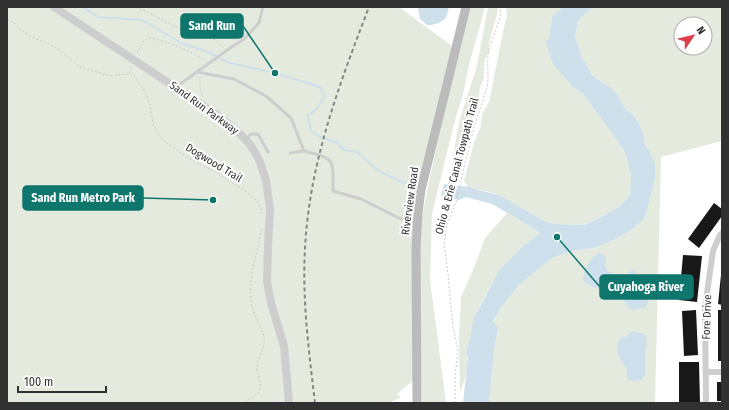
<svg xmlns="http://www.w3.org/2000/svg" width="729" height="410" font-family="'Fira Sans Condensed',sans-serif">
<rect width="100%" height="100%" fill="#fff"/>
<g fill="#e4eade" fill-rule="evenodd">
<polygon points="7,7 399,7 455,48 421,190 417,377 397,394 401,397 389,403 7,403"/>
<polygon points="468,7 485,7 469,65 464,90 453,128 432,214 430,280 446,403 422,403 420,328 420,245 422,216 437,144"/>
<polygon points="488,7 498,7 496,18 489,43 489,52 484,62 484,78 480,87 478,107 470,123 465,146 456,186 448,184 452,167 454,150 460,119 477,66"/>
<polygon points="506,7 563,7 552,17 549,38 546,41 573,87 583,94 614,136 625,154 631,176 630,195 619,207 599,218 584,225 557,224 546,222 501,196 482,190 468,187 464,181 474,143 481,126 482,114 489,102 505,22 507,17"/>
<path d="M594,7H722V141L661,157L655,403H489L494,351L498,328L493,322L502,306L518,286L552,258L573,251L594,248L611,241L633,229L645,218L655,179L650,152L645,145L644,136L639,123L632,113L626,110L617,94L603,82L592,75L582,57L575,37L578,21L588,11ZM681,24H705V48H681Z"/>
<path d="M507,213L540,233L521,248L499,270L479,307L466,353C471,366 464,381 460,393L459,336L461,297L475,265L485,238Z"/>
</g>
<g fill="#cee0eb">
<polygon points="419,7 449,7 446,18 439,23 431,25 427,25 420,19 418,9"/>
<polygon points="563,7 594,7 588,11 578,21 575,37 582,57 592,75 611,88 617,94 626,110 632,113 639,123 644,136 645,145 650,152 655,164 655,179 645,218 633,229 611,241 594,248 573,251 552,258 518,286 502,306 493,321 498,328 494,351 489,403 463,403 468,358 466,353 469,342 474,318 499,270 521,248 540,233 526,224 492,204 466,197 459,200 441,196 444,184 469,187 501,196 546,222 557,224 584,225 599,218 619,207 630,195 631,176 625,153 614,136 583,94 573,87 553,64 546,43 546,41 549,38 552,17"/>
<path d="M599,253L606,256L605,266L607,271L620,276H625L634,269C636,271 636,273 637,275C643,286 655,295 645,308L632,310L627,306L620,294C609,290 590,290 583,280C584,268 589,260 599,253Z"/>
<path d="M633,331H635V333H643L647,337L646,340C648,347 643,356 646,363C645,367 644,370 646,374L641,380L633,381L628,380C626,376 628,372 626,368C625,365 622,363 621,360C616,351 615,342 623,336L626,337L630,332H633Z"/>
</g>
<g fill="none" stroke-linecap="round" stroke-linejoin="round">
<polyline stroke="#cee0eb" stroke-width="2" points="83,7 98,17 142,20 183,44 203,50 230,63 275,73 320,87 325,96 318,107 308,116 311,131 318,136 338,143 344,150 357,152 376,169 397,180 411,185"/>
</g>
<g fill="#181818">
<polygon points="714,203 722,209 722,216 699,248 688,239"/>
<polygon points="683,255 702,256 697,302 679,300"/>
<polygon points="721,275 722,275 722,305 718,304"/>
<polygon points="696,310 698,355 684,356 682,311"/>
<rect x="718" y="310" width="4" height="51"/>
<polygon points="679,362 699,362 700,403 679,403"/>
<rect x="717" y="382" width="5" height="19"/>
</g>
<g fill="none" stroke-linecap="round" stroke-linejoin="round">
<g stroke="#cbcbcb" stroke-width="1" stroke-dasharray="2 2" stroke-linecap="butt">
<polyline points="136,7 161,19 180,29 190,33 213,39 217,41 223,48"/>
<polyline points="7,19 13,22 24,32 31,37 53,46 61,51 80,67 110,76 129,74 134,76 146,93 150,106 153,123 157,132 162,139 185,156 219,174 248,193 254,198 258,203 262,210 262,214"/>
<path d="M137,53L143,42L148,38C167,40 188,51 205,60"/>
<polyline points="129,73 132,67"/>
<polyline points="200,77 200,89 203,97"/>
<path d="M245,403C248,399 255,397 259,392C263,386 258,378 257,372C256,359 265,351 264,339C264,333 260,328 258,322C254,314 251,305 251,296C249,280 253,267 257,251C259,243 260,235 262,227"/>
<path d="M455,403V377L458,351L453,327L448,275L444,244L447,225L456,202L474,127L487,88C489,78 487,67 488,56C490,39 501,24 501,7"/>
</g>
<g stroke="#cecece" stroke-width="3">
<path d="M197,72L234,79L266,96L291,118L304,151C336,159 333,159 333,191L361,199L399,218L417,223"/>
<polyline points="176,87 233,46 244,39 259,23 263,7"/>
<polyline points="247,139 251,134 258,134 268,152"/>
<polyline points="290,153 304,151"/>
</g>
<g stroke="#cecece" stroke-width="6">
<polyline points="706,372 722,372"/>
<polyline points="706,403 705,307 713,251 720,235 722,233"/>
</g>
<polyline stroke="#cecece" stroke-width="8" points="54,7 217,115 236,130 249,143 256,154 260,162 266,180 270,209 268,248 267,281 271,303 284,346 289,403"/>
<polyline stroke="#bbb" stroke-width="9" points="417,403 416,248 418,213 421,190 466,7"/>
<path stroke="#868686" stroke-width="2" stroke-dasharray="4 3" stroke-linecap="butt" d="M315,403C309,352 302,300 305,249C309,164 339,85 369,7"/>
</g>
<g text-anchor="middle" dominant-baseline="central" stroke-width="4" stroke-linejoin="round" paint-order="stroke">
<g font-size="11" fill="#313131" stroke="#fff">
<text transform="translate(204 108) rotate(36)">Sand Run Parkway</text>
<text transform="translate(214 163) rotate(31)">Dogwood Trail</text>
<text transform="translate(457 166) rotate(-75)">Ohio &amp; Erie Canal Towpath Trail</text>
<text transform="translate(410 201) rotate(-82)">Riverview Road</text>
<text transform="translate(707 317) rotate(-88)">Fore Drive</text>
</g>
</g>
<path fill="none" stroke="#0f766e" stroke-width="1.5" d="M275 73L243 26M213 200L143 198M557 237L600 287"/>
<g fill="#0f766e" stroke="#fff" stroke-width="1.5">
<circle cx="275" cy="73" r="4"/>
<circle cx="213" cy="200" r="4"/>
<circle cx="557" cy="237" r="4"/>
</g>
<g fill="#0f766e" stroke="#0f766e" stroke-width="1.5">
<rect x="181" y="14" width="62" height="24" rx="4"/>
<rect x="23" y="186" width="120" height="24" rx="4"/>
<rect x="600" y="275" width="93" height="24" rx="4"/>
</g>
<g font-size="12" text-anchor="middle" font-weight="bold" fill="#fff">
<text x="212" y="30">Sand Run</text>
<text x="83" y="202">Sand Run Metro Park</text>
<text x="646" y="291">Cuyahoga River</text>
</g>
<rect width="729" height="410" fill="none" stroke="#313131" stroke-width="16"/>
<g transform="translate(693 36) rotate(55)"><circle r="19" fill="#ffffff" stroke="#adadad"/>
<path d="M0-3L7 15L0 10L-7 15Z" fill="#db404c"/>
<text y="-6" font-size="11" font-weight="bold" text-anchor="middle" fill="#313131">N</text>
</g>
<path d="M18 386v6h88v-6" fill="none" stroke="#313131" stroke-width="2"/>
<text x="24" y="386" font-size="12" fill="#313131" stroke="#ffffff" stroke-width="3" paint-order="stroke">100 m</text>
</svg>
